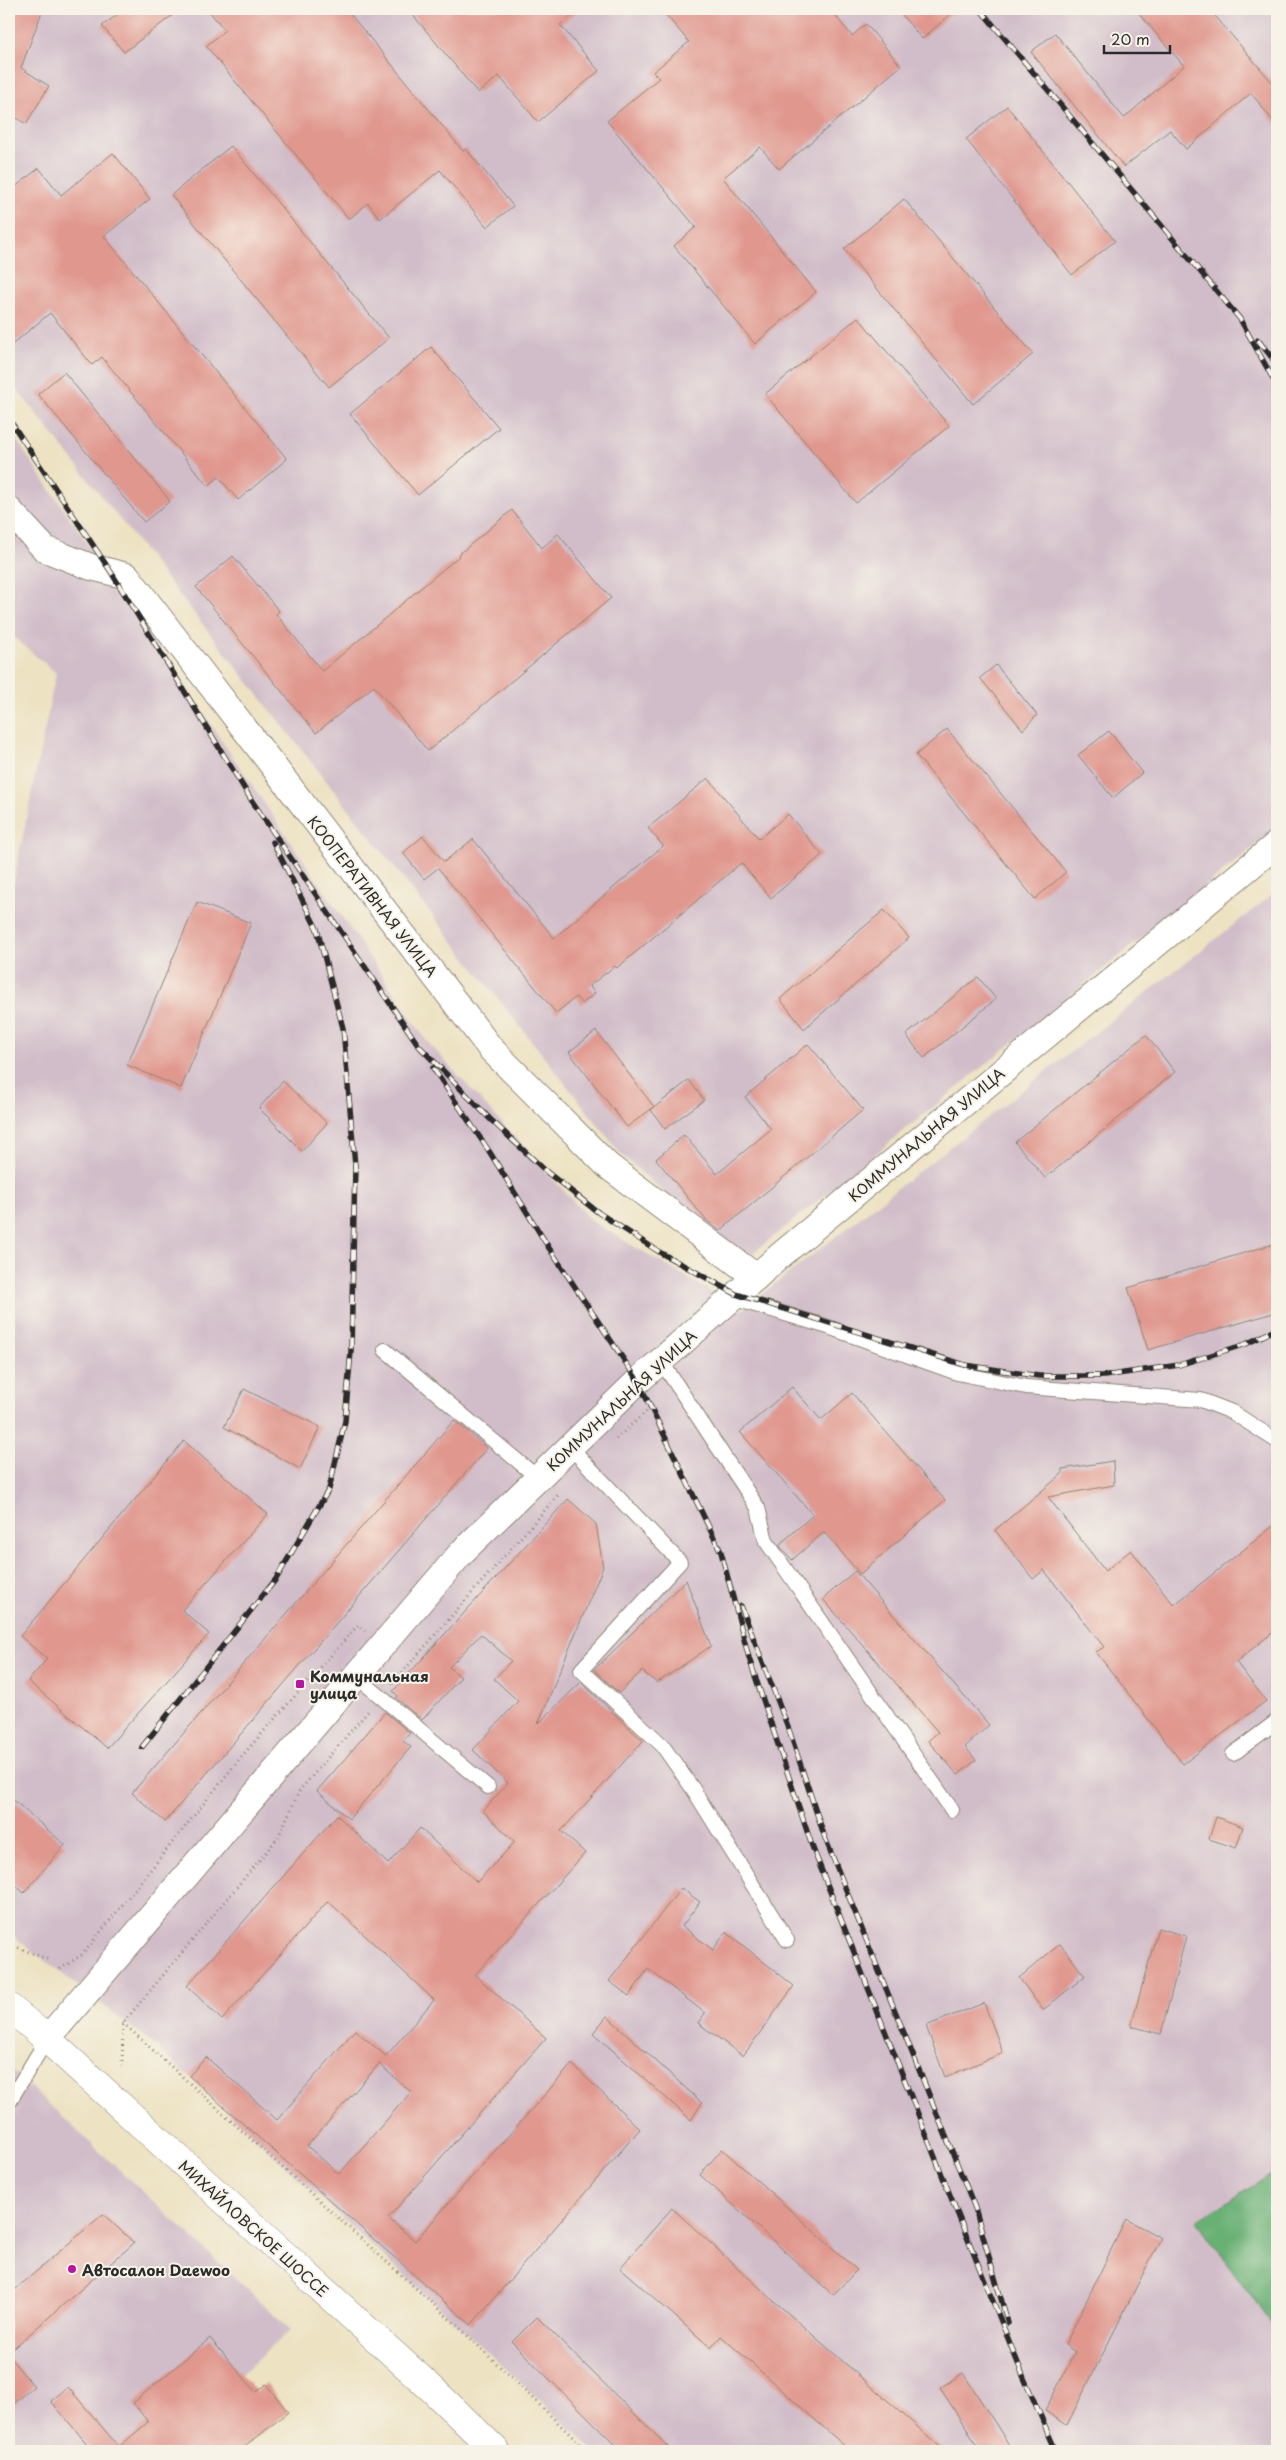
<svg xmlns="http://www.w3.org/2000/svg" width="1286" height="2460" font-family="'Playpen Sans',sans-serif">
<rect width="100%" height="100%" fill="#f7f3e8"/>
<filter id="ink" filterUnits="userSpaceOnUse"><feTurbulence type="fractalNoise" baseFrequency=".02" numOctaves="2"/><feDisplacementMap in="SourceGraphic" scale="10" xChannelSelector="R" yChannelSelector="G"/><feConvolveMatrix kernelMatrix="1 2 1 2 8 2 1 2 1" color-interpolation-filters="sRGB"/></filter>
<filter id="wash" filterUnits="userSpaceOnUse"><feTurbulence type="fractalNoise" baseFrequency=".0096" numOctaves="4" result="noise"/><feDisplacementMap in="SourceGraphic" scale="20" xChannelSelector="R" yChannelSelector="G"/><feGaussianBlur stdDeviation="1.12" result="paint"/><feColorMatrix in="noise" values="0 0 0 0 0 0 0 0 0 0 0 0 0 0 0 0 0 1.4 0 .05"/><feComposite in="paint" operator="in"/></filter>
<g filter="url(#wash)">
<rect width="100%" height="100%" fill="#ede2c2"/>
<g fill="#d1bdc9">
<polygon points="9,9 1277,9 1277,828 742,1262 621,1154 9,379"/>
<polygon points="9,429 426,1040 591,1221 742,1310 1277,891 1277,2451 595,2451 151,2042 9,1933 9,905 56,673 9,633"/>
<polygon points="9,2067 291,2330 153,2451 9,2451"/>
</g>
<polygon fill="#69b075" stroke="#4a6e50" points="1277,2171 1277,2332 1197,2221"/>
<g id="blocks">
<g fill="#e0978e" fill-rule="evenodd">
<polygon points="9,9 43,9 21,68 49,86 26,124 9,113"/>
<polygon points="125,9 181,9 124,52 102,26"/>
<polygon points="207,9 346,9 463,151 466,149 513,206 487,227 440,170 380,219 368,203 349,219 206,46 225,30"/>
<polygon points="408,9 580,9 560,25 599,71 538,122 499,76 478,93"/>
<polygon points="661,9 830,9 852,36 866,24 901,66 779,169 760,147 723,178 816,292 755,344 674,246 696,227 607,121 659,78 653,72 689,42"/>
<polygon points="897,9 957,9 922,39"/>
<polygon points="1135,9 1209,9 1277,88 1277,126 1251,93 1186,149 1170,130 1124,167 1031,52 1055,33 1124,118 1184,66"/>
<polygon points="1007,106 1115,241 1072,275 966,139"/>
<polygon points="231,146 389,338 329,387 171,195"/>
<polygon points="113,153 150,199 104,236 287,459 238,500 219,477 208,486 102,357 92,365 50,313 9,347 9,192 39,168 61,195"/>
<polygon points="904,199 1033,354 973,404 844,249"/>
<polygon points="858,317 949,426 856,503 765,394"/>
<polygon points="431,347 499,428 418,495 350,414"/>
<polygon points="64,372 170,501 144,522 38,394"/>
<polygon points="512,510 542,548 558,534 611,598 428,751 374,686 316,733 196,587 233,556 279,611 276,614 322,671 459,556 458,555"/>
<polygon points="996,665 1037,715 1023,730 980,678"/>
<polygon points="947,729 1066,872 1035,899 916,755"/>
<polygon points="1109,731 1142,773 1113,798 1078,755"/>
<polygon points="708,778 759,839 788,814 822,855 771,898 741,863 617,968 615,966 589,986 595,993 582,1004 576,997 556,1013 438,868 424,879 403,853 423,836 444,862 473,839 554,938 663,846 648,828"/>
<polygon points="197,902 251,923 181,1088 127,1065"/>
<polygon points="884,910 909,938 804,1029 780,999"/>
<polygon points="978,977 996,999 924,1058 906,1035"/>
<polygon points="596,1031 654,1107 627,1127 569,1052"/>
<polygon points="1146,1035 1175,1072 1045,1178 1015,1142"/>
<polygon points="808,1044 863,1110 720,1231 706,1220 656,1159 684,1135 717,1174 771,1129 745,1097"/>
<polygon points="689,1080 704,1100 665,1129 651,1110"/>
<polygon points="283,1081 327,1123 302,1151 259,1108"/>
<polygon points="1277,1243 1277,1312 1148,1350 1128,1288"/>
<polygon points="792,1387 821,1420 852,1393 945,1500 860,1574 824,1532 792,1560 779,1545 813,1515 740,1432"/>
<polygon points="244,1389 320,1427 300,1469 224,1427"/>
<polygon points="454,1420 487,1448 165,1822 132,1793"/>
<polygon points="184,1441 268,1514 182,1610 209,1634 107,1748 28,1681 47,1659 20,1636"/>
<polygon points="1113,1461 1114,1485 1048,1497 1105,1571 1131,1550 1174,1605 1277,1523 1277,1629 1236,1662 1266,1701 1183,1764 1096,1652 1104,1647 1044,1570 1033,1579 995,1530 1062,1474 1062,1469"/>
<path d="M568,1499L596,1524L603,1567L538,1724L581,1682L643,1741L561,1831L585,1853L475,1975L546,2038L388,2218L415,2241L572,2064L640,2129L471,2325L189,2076L206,2057L277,2120L355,2030L386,2056L434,2000L328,1901L222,2020L187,1986L337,1815L388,1864L420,1828L477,1882L515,1842L483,1811L508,1783L473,1750L518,1701L494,1679L511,1661L481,1634L449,1667L461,1677L422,1720L396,1698L398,1696L393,1691ZM379,2064L411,2092L339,2174L307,2146Z"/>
<polygon points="855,1571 989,1725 965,1747 976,1760 958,1775 928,1741 938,1732 823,1599"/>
<polygon points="686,1580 711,1646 657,1683 642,1671 619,1693 594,1670"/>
<polygon points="385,1712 410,1733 403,1741 411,1747 349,1819 317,1791"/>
<polygon points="9,1796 65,1845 24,1893 9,1879"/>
<polygon points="1216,1817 1243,1827 1236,1848 1209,1839"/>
<polygon points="681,1888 700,1902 682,1926 713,1950 726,1932 794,1986 743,2056 698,2023 705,2013 648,1969 629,1996 609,1981"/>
<polygon points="1158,1928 1186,1936 1161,2034 1131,2026"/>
<polygon points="1060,1944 1085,1976 1043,2010 1019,1978"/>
<polygon points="984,2003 1003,2053 945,2077 926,2026"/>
<polygon points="607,2016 702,2103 691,2120 593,2033"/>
<polygon points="722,2149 857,2270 833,2295 700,2175"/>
<polygon points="672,2208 773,2300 945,2451 850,2451 721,2336 711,2348 620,2268"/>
<polygon points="103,2214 134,2243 9,2352 9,2295"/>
<polygon points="1126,2219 1161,2238 1067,2425 1045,2411 1075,2352 1065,2345"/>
<polygon points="537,2317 672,2451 622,2451 512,2342"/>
<polygon points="210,2338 256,2392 266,2384 288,2412 240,2451 93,2451 51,2401 68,2387 119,2447 148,2422 133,2403"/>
<polygon points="9,2357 34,2386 9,2408"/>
<polygon points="963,2373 1013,2451 981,2451 940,2388"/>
</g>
</g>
</g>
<g filter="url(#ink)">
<use href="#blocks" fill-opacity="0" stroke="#8c8676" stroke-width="1"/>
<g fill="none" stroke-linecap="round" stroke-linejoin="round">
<defs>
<g id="lane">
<polyline points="732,1298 825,1326 957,1373 1026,1387 1201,1400 1232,1412 1277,1441"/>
<polyline points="385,1350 538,1478"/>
<polyline points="661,1361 758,1508 766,1541 952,1810"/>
<polyline points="570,1447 680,1562 581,1670 662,1745 693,1789 787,1940"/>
<polyline points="356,1676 488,1787"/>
<polyline points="1233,1754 1277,1721"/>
<polyline points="9,2102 47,2039"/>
</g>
<g id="street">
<polyline points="9,510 45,549 91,567 127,576 491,1049 608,1166 756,1277"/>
<polyline points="47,2039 462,1552 638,1381 782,1254 1277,844"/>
</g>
<polyline id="secondary" points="9,2007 47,2039 433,2390 496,2451"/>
</defs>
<use href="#lane" stroke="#8c8676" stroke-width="16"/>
<use href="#street" stroke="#8c8676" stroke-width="28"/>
<use href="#secondary" stroke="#8c8676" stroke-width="29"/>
<g stroke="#8c8676" stroke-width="3" stroke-dasharray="1 4" stroke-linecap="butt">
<polyline points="616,1439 651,1407"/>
<polyline points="392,1684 558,1495"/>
<polyline points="9,1944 49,1960"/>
<polyline points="60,1969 83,1954 241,1757 358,1625 365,1631"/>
<polyline points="123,2023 464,2332 587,2451"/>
<polyline points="122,2066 123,2023 277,1839 300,1790 370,1709"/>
</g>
<use href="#lane" stroke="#fff" stroke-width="14"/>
<use href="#street" stroke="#fff" stroke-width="26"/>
<use href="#secondary" stroke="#fff" stroke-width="28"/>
<defs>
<g id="rail">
<polyline points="980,9 1240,319 1277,386"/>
<polyline points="1258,340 1277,364"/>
<polyline points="9,419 111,572 252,801 419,1046 490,1119 548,1173 599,1213 661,1253 736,1294 965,1365 1039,1376 1104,1376 1179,1365 1246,1344 1277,1329"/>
<polyline points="433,1068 489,1151 549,1248 638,1381 721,1552 749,1658 812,1846 950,2195 1024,2378 1056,2451"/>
<polyline points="741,1606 789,1730 825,1838 975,2208 1008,2323"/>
<polyline points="142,1747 276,1579 329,1489 345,1421 351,1351 355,1166 343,1028 317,929 273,842"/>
</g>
</defs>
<use href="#rail" stroke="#2b2b2b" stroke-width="5.5"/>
<use href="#rail" stroke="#f7f3e8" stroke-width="4" stroke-dasharray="11" stroke-linecap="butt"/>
</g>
</g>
<g fill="#b5179e" stroke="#f7f3e8" stroke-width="2">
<rect x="295" y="1679" width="10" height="10" rx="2.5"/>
<circle cx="72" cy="2269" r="5"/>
</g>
<g text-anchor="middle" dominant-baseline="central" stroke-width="4" stroke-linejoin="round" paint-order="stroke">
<g font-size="15" fill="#2b2b2b" stroke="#f7f3e8">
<text transform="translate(373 896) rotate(52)">КООПЕРАТИВНАЯ УЛИЦА</text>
<text transform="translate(926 1134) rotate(-40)">КОММУНАЛЬНАЯ УЛИЦА</text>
<text transform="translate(621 1400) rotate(-43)">КОММУНАЛЬНАЯ УЛИЦА</text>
<text transform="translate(254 2228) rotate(42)">МИХАЙЛОВСКОЕ ШОССЕ</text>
</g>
<g font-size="15" font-weight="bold" fill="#2b2b2b" stroke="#f7f3e8" text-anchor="start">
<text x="310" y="1675">Коммунальная<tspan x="310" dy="17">улица</tspan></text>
<text x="82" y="2269">Автосалон Daewoo</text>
</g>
</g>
<rect width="1286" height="2460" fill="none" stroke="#f7f3e8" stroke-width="30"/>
<path d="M1104 45v8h66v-8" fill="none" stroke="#2b2b2b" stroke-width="2.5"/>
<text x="1111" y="45" font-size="15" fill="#2b2b2b" stroke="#f7f3e8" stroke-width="4" paint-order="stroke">20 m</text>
</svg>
